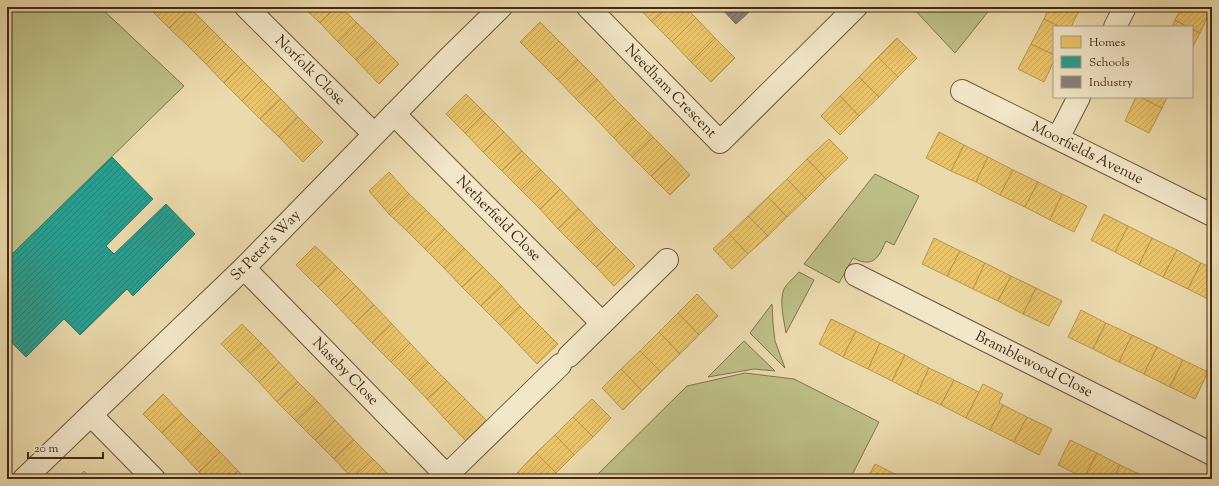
<svg xmlns="http://www.w3.org/2000/svg" width="1219" height="486" font-family="'Sorts Mill Goudy',serif">
<defs>
<pattern id="forest-firs" width="22" height="20" patternUnits="userSpaceOnUse"><rect width="22" height="20" fill="#bdbe86"/><path d="M5 1l3.5 6h-7zM16 11l3.5 6h-7z" fill="#9b9b6c"/></pattern>
<pattern id="homes-hatch" width="6" height="6" patternUnits="userSpaceOnUse"><rect width="6" height="6" fill="#e9c46a"/><path d="M-1 1l2-2M0 6l6-6M5 7l2-2" fill="none" stroke="#c9a95b"/></pattern>
<pattern id="schools-hatch" width="6" height="6" patternUnits="userSpaceOnUse"><rect width="6" height="6" fill="#2a9d8f"/><path d="M-1 1l2-2M0 6l6-6M5 7l2-2" fill="none" stroke="#268074"/></pattern>
<pattern id="industry-hatch" width="6" height="6" patternUnits="userSpaceOnUse"><rect width="6" height="6" fill="#8a817c"/><path d="M-1 1l2-2M0 6l6-6M5 7l2-2" fill="none" stroke="#726a64"/></pattern>
</defs>
<rect width="100%" height="100%" fill="#ebdaac"/>
<filter id="stains"><feTurbulence type="fractalNoise" baseFrequency=".005" numOctaves="4"/><feColorMatrix values="0 0 0 0 .2 0 0 0 0 .09 0 0 0 0 .02 0 0 0 .5 -.17"/></filter>
<radialGradient id="worn" r=".72"><stop offset=".6" stop-color="#630" stop-opacity="0"/><stop offset="1" stop-color="#630" stop-opacity=".3"/></radialGradient>
<g fill="#bdbe86" stroke="#80744c">
<polygon points="18,7 100,7 184,86 7,259 7,18"/>
<polygon points="912,7 991,7 991,8 955,53"/>
<path d="M875,174L919,196L894,245L886,241C878,259 873,268 853,258L839,283L804,264Z"/>
<path d="M799,272L814,280L786,333C784,321 779,300 784,289C787,283 795,277 799,272Z"/>
<polygon points="772,304 773,324 775,341 785,368 750,333"/>
<polygon points="744,341 775,371 754,369 708,377"/>
<polygon points="745,373 794,379 879,422 850,479 593,479 687,386"/>
</g>
<polygon fill="url(#forest-firs)" stroke="#80744c" points="7,7 18,7 7,18"/>
<g fill="url(#homes-hatch)" stroke="#b79650">
<polygon points="154,7 189,7 190,8 169,28 151,10"/>
<polygon points="303,7 336,7 320,23"/>
<polygon points="336,7 341,7 357,23 338,42 320,23"/>
<polygon points="448,7 457,7 452,12"/>
<polygon points="638,7 668,7 652,22"/>
<polygon points="668,7 685,7 696,18 672,42 652,22"/>
<polygon points="1049,7 1081,7 1071,27 1060,27 1044,19"/>
<polygon points="1182,7 1212,7 1200,33 1192,29 1192,27 1188,27 1175,20"/>
<polygon points="190,8 208,26 188,46 169,28"/>
<polygon points="696,18 715,38 691,62 672,42"/>
<polygon points="1044,19 1060,27 1054,27 1054,55 1031,44"/>
<polygon points="1175,20 1188,27 1172,27"/>
<polygon points="540,22 559,41 539,61 520,42"/>
<polygon points="357,23 376,41 356,60 338,42"/>
<polygon points="208,26 226,44 206,64 188,46"/>
<polygon points="1192,29 1200,33 1192,48"/>
<polygon points="715,38 735,58 711,82 691,62"/>
<polygon points="897,38 917,58 898,77 878,57"/>
<polygon points="376,41 399,64 379,84 356,60"/>
<polygon points="559,41 578,60 558,80 539,61"/>
<polygon points="226,44 244,62 224,83 206,64"/>
<polygon points="1031,44 1054,55 1054,61 1044,82 1018,69"/>
<polygon points="878,57 898,77 879,97 859,77"/>
<polygon points="578,60 597,79 576,99 558,80"/>
<polygon points="244,62 262,80 242,101 224,83"/>
<polygon points="859,77 879,97 859,116 840,96"/>
<polygon points="597,79 615,99 595,118 576,99"/>
<polygon points="262,80 281,99 260,119 242,101"/>
<polygon points="466,94 485,113 465,133 446,114"/>
<polygon points="840,96 859,116 840,135 821,116"/>
<polygon points="1136,97 1140,97 1162,108 1149,133 1125,121"/>
<polygon points="1140,97 1167,97 1162,108"/>
<polygon points="281,99 298,117 279,137 260,119"/>
<polygon points="615,99 634,118 614,138 595,118"/>
<polygon points="485,113 504,132 483,152 465,133"/>
<polygon points="298,117 323,142 303,162 279,137"/>
<polygon points="634,118 653,137 632,157 614,138"/>
<polygon points="504,132 522,151 502,171 483,152"/>
<polygon points="939,132 964,145 951,171 926,158"/>
<polygon points="653,137 672,156 651,176 632,157"/>
<polygon points="829,139 848,158 826,179 807,159"/>
<polygon points="964,145 988,157 976,182 951,171"/>
<polygon points="522,151 541,170 521,190 502,171"/>
<polygon points="672,156 690,175 670,195 651,176"/>
<polygon points="988,157 1013,170 1000,195 976,182"/>
<polygon points="807,159 826,179 806,199 787,179"/>
<polygon points="541,170 560,189 540,209 521,190"/>
<polygon points="1013,170 1038,182 1025,207 1000,195"/>
<polygon points="389,172 409,194 389,214 369,191"/>
<polygon points="787,179 806,199 787,217 768,197"/>
<polygon points="1038,182 1062,194 1050,220 1025,207"/>
<polygon points="560,189 579,209 558,229 540,209"/>
<polygon points="409,194 426,210 406,230 389,214"/>
<polygon points="1062,194 1087,206 1074,232 1050,220"/>
<polygon points="768,197 787,217 768,236 748,216"/>
<polygon points="579,209 597,228 577,248 558,229"/>
<polygon points="426,210 445,229 425,249 406,230"/>
<polygon points="1104,214 1128,226 1115,252 1091,240"/>
<polygon points="748,216 768,236 748,254 729,234"/>
<polygon points="1128,226 1152,238 1139,265 1115,252"/>
<polygon points="597,228 616,247 596,267 577,248"/>
<polygon points="445,229 464,248 444,268 425,249"/>
<polygon points="729,234 748,254 732,269 713,249"/>
<polygon points="934,238 960,251 947,276 922,264"/>
<polygon points="1152,238 1177,250 1163,277 1139,265"/>
<polygon points="315,246 337,267 318,287 296,265"/>
<polygon points="616,247 635,266 614,286 596,267"/>
<polygon points="464,248 483,267 462,287 444,268"/>
<polygon points="1177,250 1201,263 1188,289 1163,277"/>
<polygon points="960,251 985,263 973,289 947,276"/>
<polygon points="985,263 1011,276 998,301 973,289"/>
<polygon points="1201,263 1212,268 1212,301 1188,289"/>
<polygon points="337,267 356,286 336,305 318,287"/>
<polygon points="483,267 502,286 481,306 462,287"/>
<polygon points="1011,276 1036,288 1023,314 998,301"/>
<polygon points="356,286 374,305 354,324 336,305"/>
<polygon points="502,286 520,306 500,325 481,306"/>
<polygon points="1036,288 1062,301 1049,326 1023,314"/>
<polygon points="697,294 718,316 699,335 678,313"/>
<polygon points="374,305 392,324 372,343 354,324"/>
<polygon points="520,306 539,325 519,345 500,325"/>
<polygon points="1081,310 1106,323 1093,349 1068,337"/>
<polygon points="678,313 699,335 680,354 659,332"/>
<polygon points="831,319 856,331 843,357 819,344"/>
<polygon points="1106,323 1132,335 1119,362 1093,349"/>
<polygon points="242,324 261,343 240,363 221,344"/>
<polygon points="392,324 410,343 391,362 372,343"/>
<polygon points="539,325 558,344 537,364 519,345"/>
<polygon points="856,331 880,343 868,369 843,357"/>
<polygon points="659,332 680,354 661,372 640,351"/>
<polygon points="1132,335 1157,347 1144,374 1119,362"/>
<polygon points="261,343 279,362 259,382 240,363"/>
<polygon points="410,343 428,362 409,380 391,362"/>
<polygon points="880,343 905,355 892,381 868,369"/>
<polygon points="1157,347 1183,360 1170,387 1144,374"/>
<polygon points="640,351 661,372 642,391 621,369"/>
<polygon points="905,355 929,368 917,394 892,381"/>
<polygon points="1183,360 1208,372 1195,399 1170,387"/>
<polygon points="279,362 298,382 277,402 259,382"/>
<polygon points="428,362 447,381 427,399 409,380"/>
<polygon points="929,368 954,380 941,405 917,394"/>
<polygon points="621,369 642,391 623,410 602,388"/>
<polygon points="954,380 979,392 966,418 941,405"/>
<polygon points="447,381 465,399 445,419 427,399"/>
<polygon points="298,382 317,401 296,421 277,402"/>
<polygon points="983,384 1003,394 999,403 1003,405 990,430 966,418"/>
<polygon points="163,394 182,414 162,433 143,414"/>
<polygon points="465,399 488,422 467,442 445,419"/>
<polygon points="592,399 611,418 593,437 573,417"/>
<polygon points="317,401 335,420 315,440 296,421"/>
<polygon points="1003,405 1027,417 1014,442 990,430"/>
<polygon points="182,414 201,433 181,453 162,433"/>
<polygon points="573,417 593,437 574,455 555,435"/>
<polygon points="1027,417 1052,429 1039,455 1014,442"/>
<polygon points="335,420 354,440 334,459 315,440"/>
<polygon points="201,433 220,452 199,472 181,453"/>
<polygon points="555,435 574,455 556,473 536,453"/>
<polygon points="354,440 373,459 352,478 334,459"/>
<polygon points="1070,440 1097,453 1084,478 1058,465"/>
<polygon points="220,452 238,471 231,479 206,479 199,472"/>
<polygon points="536,453 556,473 550,479 525,479 518,472"/>
<polygon points="1097,453 1120,465 1113,479 1084,478"/>
<polygon points="373,459 392,478 390,479 353,479 352,478"/>
<polygon points="875,464 897,475 895,479 867,479"/>
<polygon points="1120,465 1143,476 1142,479 1113,479"/>
<polygon points="84,471 92,479 76,479"/>
<polygon points="238,471 246,479 231,479"/>
<polygon points="518,472 525,479 511,479"/>
<polygon points="897,475 904,479 895,479"/>
</g>
<polygon fill="url(#schools-hatch)" stroke="#327b6a" points="112,157 153,199 106,246 114,254 166,204 195,234 133,296 127,289 80,335 64,319 26,357 7,338 7,259"/>
<polygon fill="url(#industry-hatch)" stroke="#75675c" points="720,7 745,7 749,12 736,24"/>
<g fill="none" stroke-linecap="round" stroke-linejoin="round">
<defs>
<g id="minor">
<path id="s1" d="M246,7L374,134"/>
<path id="s2" d="M588,7L720,142L856,7"/>
<polyline points="1115,27 1125,7"/>
<path id="s3" d="M962,91L1212,215"/>
<path id="s4" d="M394,114L602,323"/>
<polyline points="1058,138 1079,97"/>
<path id="s5" d="M244,268L447,476"/>
<path id="s6" d="M856,275L1212,454"/>
<polyline points="569,356 667,260"/>
<polyline points="91,415 154,479"/>
<path id="s7" d="M24,479L244,268L448,59L501,7"/>
<polyline points="443,479 560,365"/>
</g>
</defs>
<use href="#minor" stroke="#6d5739" stroke-width="24"/>
<use href="#minor" stroke="#f2e7c9" stroke-width="22"/>
</g>
<g text-anchor="middle" dominant-baseline="central" stroke-width="4" stroke-linejoin="round" paint-order="stroke">
<g font-size="15" fill="#432b13" stroke="#f2e7c9">
<text stroke="none"><textPath href="#s1" startOffset="90">Norfolk Close</textPath></text>
<text stroke="none"><textPath href="#s2" startOffset="118">Needham Crescent</textPath></text>
<text stroke="none"><textPath href="#s3" startOffset="140">Moorfields Avenue</textPath></text>
<text stroke="none"><textPath href="#s4" startOffset="148">Netherfield Close</textPath></text>
<text stroke="none"><textPath href="#s7" startOffset="336">St Peter's Way</textPath></text>
<text stroke="none"><textPath href="#s6" startOffset="199">Bramblewood Close</textPath></text>
<text stroke="none"><textPath href="#s5" startOffset="145">Naseby Close</textPath></text>
</g>
</g>
<rect width="1219" height="486" fill="none" stroke="#ebdaac" stroke-width="24"/>
<rect x="8" y="8" width="1203" height="470" fill="none" stroke="#432b13" stroke-width="2"/>
<rect x="12" y="12" width="1195" height="462" fill="none" stroke="#432b13"/>
<rect x="1053" y="26" width="140" height="72" fill="#f2e7c9" stroke="#ac9c80"/>
<rect x="1061" y="36" width="20" height="12" fill="#e9c46a" stroke="#ac9c80"/>
<text x="1089" y="46" font-size="12" fill="#432b13">Homes</text>
<rect x="1061" y="56" width="20" height="12" fill="#2a9d8f" stroke="#ac9c80"/>
<text x="1089" y="66" font-size="12" fill="#432b13">Schools</text>
<rect x="1061" y="76" width="20" height="12" fill="#8a817c" stroke="#ac9c80"/>
<text x="1089" y="86" font-size="12" fill="#432b13">Industry</text>
<path d="M28 452v6h75v-6" fill="none" stroke="#432b13" stroke-width="2"/>
<text x="34" y="452" font-size="12" fill="#432b13" stroke="#f2e7c9" stroke-width="3" paint-order="stroke">20 m</text>
<rect width="100%" height="100%" filter="url(#stains)"/>
<rect width="100%" height="100%" fill="url(#worn)"/>
</svg>
